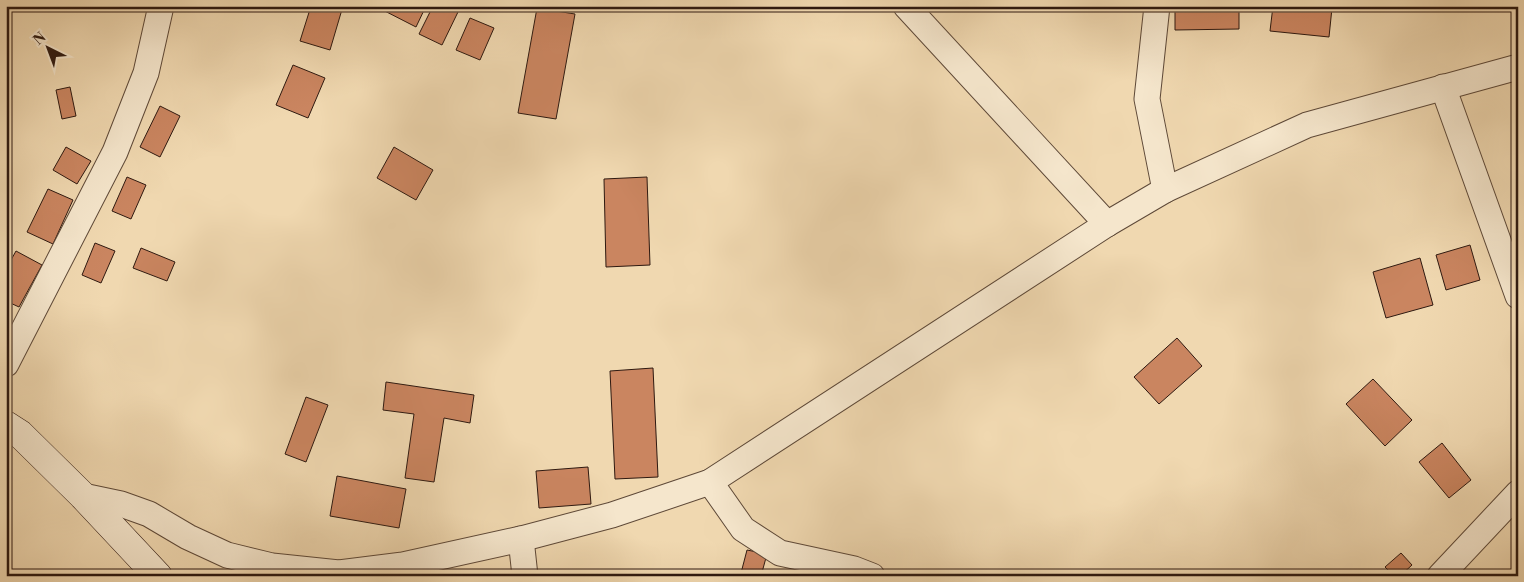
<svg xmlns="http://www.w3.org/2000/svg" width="1524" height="582" font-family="'Libre Bodoni',serif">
<rect width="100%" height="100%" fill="#f0d8b0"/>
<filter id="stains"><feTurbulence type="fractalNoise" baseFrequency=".004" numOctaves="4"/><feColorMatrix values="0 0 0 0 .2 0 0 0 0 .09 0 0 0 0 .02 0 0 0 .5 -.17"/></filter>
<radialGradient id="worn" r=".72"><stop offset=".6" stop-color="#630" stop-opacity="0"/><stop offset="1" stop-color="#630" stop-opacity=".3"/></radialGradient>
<g fill="#ca8560" stroke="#2e1910">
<polygon points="311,6 343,6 330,50 300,41"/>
<polygon points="375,6 426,6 416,27"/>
<polygon points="433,6 446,6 458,12 442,45 419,34"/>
<polygon points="1175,6 1239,6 1239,29 1175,30"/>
<polygon points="1273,6 1332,8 1329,37 1270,31"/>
<polygon points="1484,6 1518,6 1518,8 1484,10"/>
<polygon points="537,8 575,14 556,119 518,113"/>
<polygon points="470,18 494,28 480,60 456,50"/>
<polygon points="293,65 325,78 308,118 276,105"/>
<polygon points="70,87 76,116 62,119 56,90"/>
<polygon points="160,106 180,116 160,157 140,147"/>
<polygon points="66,147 91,161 77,184 53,170"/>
<polygon points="394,147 433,170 416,200 377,178"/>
<polygon points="127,177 146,185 131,219 112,211"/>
<polygon points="647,177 650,265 606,267 604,179"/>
<polygon points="48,189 73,200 53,244 27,232"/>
<polygon points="95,243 115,251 101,283 82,275"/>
<polygon points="1470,245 1480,280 1446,290 1436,255"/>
<polygon points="141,248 175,262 167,281 133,268"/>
<polygon points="16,251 42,265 19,307 6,301 6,269"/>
<polygon points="1420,258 1433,305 1386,318 1373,272"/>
<polygon points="1177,338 1202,366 1159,404 1134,377"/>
<polygon points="653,368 658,477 615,479 610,371"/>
<polygon points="1373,379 1412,420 1385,446 1346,404"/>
<polygon points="386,382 474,395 470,423 444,418 434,482 405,478 414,414 383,410"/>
<polygon points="306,397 328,405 306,462 285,454"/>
<polygon points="1442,443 1471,480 1449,498 1419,462"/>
<polygon points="588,467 591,504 539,508 536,471"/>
<polygon points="337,476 406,489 399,528 330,516"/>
<polygon points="747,550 767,554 761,576 741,573"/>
<polygon points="1401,553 1412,565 1400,576 1394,576 1385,567"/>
</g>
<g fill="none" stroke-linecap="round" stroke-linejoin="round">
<defs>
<g id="street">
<polyline points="906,6 1107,224"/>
<polyline points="1157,6 1147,99 1165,190"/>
<polyline points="1443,87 1518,296"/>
<polyline points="6,364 115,152 146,73 161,6"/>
<polyline points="710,482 743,529 780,553 854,569 872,576"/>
<polyline points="83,496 121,504 149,514 188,537 227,555 272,566 339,573 403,565 521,539 612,515 710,482 1107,224 1165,190 1307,125 1518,67"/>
<polyline points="521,539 525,576"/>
<polyline points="1440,576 1518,493"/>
</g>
<polyline id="secondary" points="6,425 20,434 83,496 158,576"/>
</defs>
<use href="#street" stroke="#5e4938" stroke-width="27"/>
<use href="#secondary" stroke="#2e1910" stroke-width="29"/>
<use href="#street" stroke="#f5e6cc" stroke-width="25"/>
<use href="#secondary" stroke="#f5e6cc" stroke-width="28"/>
</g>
<rect width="1524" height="582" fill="none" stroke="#f0d8b0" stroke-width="25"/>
<rect x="8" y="8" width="1509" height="567" fill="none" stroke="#2e1910" stroke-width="2.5"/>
<rect x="12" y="12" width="1499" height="557" fill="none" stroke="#2e1910"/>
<g transform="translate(48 48) rotate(318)" stroke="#f5e6cc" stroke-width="4" paint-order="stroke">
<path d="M0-4L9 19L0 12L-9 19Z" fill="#2e1910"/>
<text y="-8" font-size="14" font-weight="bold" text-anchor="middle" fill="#2e1910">N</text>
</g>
<rect width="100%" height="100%" filter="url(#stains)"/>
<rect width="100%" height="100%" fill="url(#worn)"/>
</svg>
